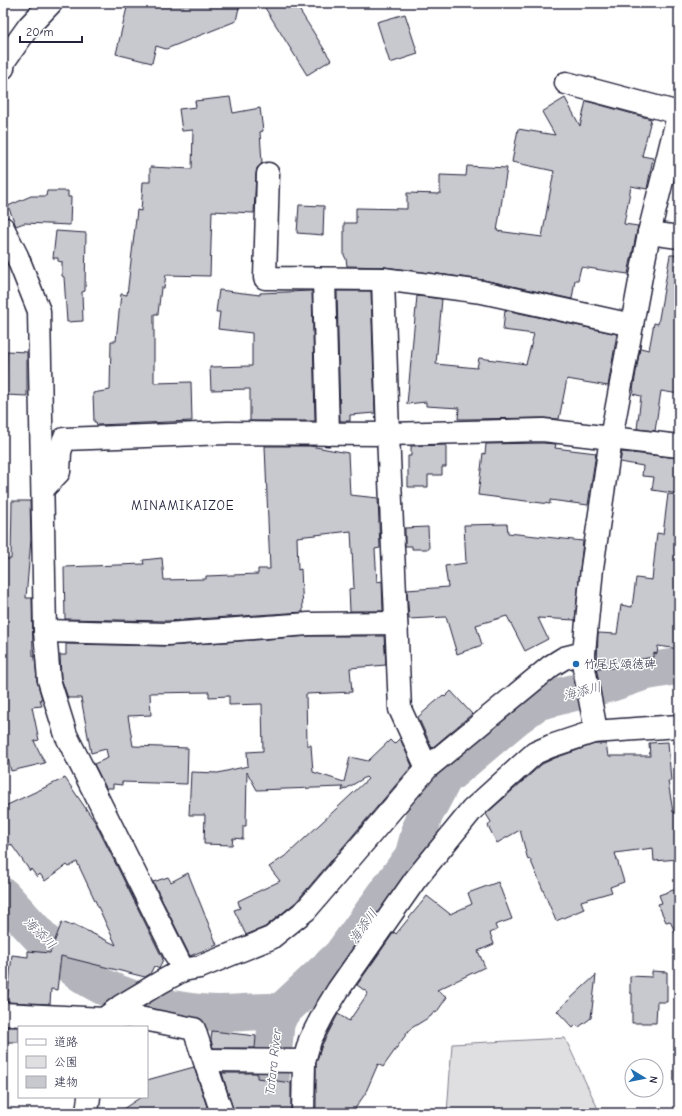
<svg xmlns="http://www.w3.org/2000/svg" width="682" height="1116" font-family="'Comic Neue','Klee One',sans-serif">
<rect width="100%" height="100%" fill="#fff"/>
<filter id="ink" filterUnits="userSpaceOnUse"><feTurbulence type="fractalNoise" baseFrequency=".025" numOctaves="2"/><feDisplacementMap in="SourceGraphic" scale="8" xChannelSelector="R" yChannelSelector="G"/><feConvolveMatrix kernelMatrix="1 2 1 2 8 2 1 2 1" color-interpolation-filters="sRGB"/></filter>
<g filter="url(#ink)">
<polygon fill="#dfdfe2" stroke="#80808e" points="565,1038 600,1113 447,1113 452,1044"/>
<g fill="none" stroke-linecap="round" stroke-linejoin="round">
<g stroke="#b4b4bc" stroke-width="37">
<path d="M3,896C30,925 57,959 91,980C122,999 170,1010 205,1013C231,1015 256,1010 281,1012"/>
<polyline points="268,1113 276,1024 281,1012 341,956 413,856 424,816 444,778 515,718 537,702 612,683 644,672 679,666"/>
</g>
</g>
<g fill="#c8c8cf" stroke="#22223b">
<polygon points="128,3 240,3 236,21 166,49 156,46 152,63 116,54"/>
<polygon points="262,3 295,3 331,60 307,75"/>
<polygon points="405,14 418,54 390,63 377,22"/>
<polygon points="230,97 233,113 260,108 263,131 260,132 262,163 257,168 256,174 254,213 212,211 210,276 166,275 164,288 161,288 158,314 154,314 154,383 191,382 192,421 97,425 96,422 94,422 93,393 110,390 111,341 116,341 121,294 127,295 137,210 141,211 143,182 150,182 150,167 192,169 193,130 182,131 179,109 196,107 195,101"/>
<polygon points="565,98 580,126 586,101 651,119 642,156 653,158 647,189 631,186 624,224 638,226 628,274 581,267 578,280 575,280 572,299 484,280 385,267 347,266 346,259 344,255 344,223 356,223 356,208 407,209 407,193 440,194 440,175 466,176 467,166 507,168 497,231 542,237 554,171 512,162 518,129 555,135 542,112"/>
<polygon points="47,191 68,191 68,197 71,197 70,225 24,223 16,226 8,206 31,196 46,196"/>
<polygon points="299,205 324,206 323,235 297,233"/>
<polygon points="56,231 86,233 85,291 82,292 83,321 67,322 64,277 62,276 62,262 58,261 58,258 53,258"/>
<polygon points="670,255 679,255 679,394 661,391 655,431 637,429 641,396 633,394 634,391 633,390 640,348 649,350 654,323 658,324"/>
<polygon points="219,290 260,295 260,293 312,291 315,421 250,421 250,389 211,390 210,367 252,366 252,333 218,329 220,312 216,312"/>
<polygon points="337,291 371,291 375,413 350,415 350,421 340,421"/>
<polygon points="417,296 442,299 436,364 477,368 479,358 526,364 534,334 503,330 505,310 617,334 608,386 567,379 559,419 543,418 466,419 458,419 459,408 426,406 426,402 407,404"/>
<polygon points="7,351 27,352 27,396 5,395"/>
<polygon points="542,443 556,444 555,448 596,453 588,505 550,500 550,504 478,495 483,453 485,454 486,444"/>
<polygon points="446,445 446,467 442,467 442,475 428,475 428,487 408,487 408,456 411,456 411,446"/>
<polygon points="265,446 310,446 348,453 350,495 378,498 380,548 375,549 377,582 382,581 383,611 350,611 349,589 354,588 351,531 297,537 298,570 301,569 303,612 167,621 65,619 64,567 144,564 143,560 162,558 164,580 206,579 206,576 258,574 258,569 270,569"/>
<polygon points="622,452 679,458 679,494 652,490 654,477 642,476 643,466 620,462"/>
<polygon points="668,494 679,495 679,649 658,646 657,654 654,653 653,657 630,661 612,668 597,668 598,633 617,634 621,605 632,607 636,578 652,580 657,533 663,534"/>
<polygon points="12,501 30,501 31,539 26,598 32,598 33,656 35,656 37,681 42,699 40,699 42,706 32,707 39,740 34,741 45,763 11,771 4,742 6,741 3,725 3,559 11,559"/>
<polygon points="507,524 508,533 583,541 575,620 538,618 548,639 525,651 507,616 476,625 482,645 457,654 446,617 409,619 407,590 448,587 445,566 466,563 464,525"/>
<polygon points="428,527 429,549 412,549 412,546 405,546 405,528"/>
<polygon points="310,636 384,636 386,665 350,668 352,692 306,694 307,745 311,745 313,772 344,782 350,757 368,761 390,740 394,744 400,738 412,766 296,902 265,927 246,935 234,910 240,908 238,901 280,881 269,867 288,854 368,779 366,777 342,791 343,787 257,790 247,772 246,826 243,826 243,839 233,838 232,845 204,844 205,815 189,815 191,772 218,773 248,766 247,752 263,751 262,704 229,705 229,696 209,697 209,692 150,693 151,715 128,716 133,746 188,748 187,784 122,782 122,785 113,784 113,788 106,788 94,764 108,758 106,749 91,753 81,698 68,698 61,678 60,655 66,655 66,644 168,646"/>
<polygon points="451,691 472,714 432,748 418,717 443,695 445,697"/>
<polygon points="668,742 671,781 668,781 673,812 679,812 679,859 654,861 653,848 615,853 624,882 610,887 612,892 581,901 584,909 556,921 530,859 528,860 520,830 497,843 488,826 491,822 486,814 542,764 555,758 595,744 606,744 608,756 650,756 649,743"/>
<polygon points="65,778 95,822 163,959 159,969 154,966 150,974 145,977 61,956 57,990 51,989 50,1004 7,1002 12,955 28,957 28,951 50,953 62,922 72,926 73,924 116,945 77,862 69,867 67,865 45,881 40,874 37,877 31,869 30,871 11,844 3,849 3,807"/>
<polygon points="188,873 217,945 190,956 153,882 168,877 171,882"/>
<polygon points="498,882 512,919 495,925 497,930 490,933 494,944 478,951 485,967 437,990 447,997 436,1013 434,1012 431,1016 410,1029 383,1067 378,1064 365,1094 352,1113 316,1113 316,1063 322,1045 338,1014 349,1021 368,993 357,985 394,932 396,934 427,896 450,914 472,904 468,893"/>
<polygon points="679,888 679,941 670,921 666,922 658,904 662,903 659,895"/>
<polygon points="652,971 667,972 667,1002 657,1002 656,1023 632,1023 632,993 630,993 630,976 652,977"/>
<polygon points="596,975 591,1018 579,1027 576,1025 573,1028 557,1011"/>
<rect x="3" y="1027" width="16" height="15"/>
<polygon points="212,1031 256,1036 255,1048 213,1048 211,1040"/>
<polygon points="194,1067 209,1113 117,1113 141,1097 147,1097 147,1080"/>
<polygon points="222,1073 257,1073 257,1078 291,1083 291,1113 234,1113"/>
</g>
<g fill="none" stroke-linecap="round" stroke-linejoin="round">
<defs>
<g id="street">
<polyline points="3,68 4,61 29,26 51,3"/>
<polyline points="566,83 679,113"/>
<polyline points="268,174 265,278 383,279 482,292 632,325"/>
<polyline points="3,228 17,256 39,311 45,631 49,680 66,735 183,970"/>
<polyline points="649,233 679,237"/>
<polyline points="324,279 328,434"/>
<polyline points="383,279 388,434 400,709 427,768"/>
<polyline points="43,489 59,472 60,452 64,439 227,433 388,434 543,430 679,446"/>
<polyline points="45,631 167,634 309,624 396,623"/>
<polyline points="593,732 594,720 584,668 584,653 592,568 611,438 649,233 679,112"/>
<polyline points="3,1014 104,1019 129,1016 194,1029 222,1113"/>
<polyline points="101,1027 104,1019 121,1006 161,982 183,970 200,967 271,938 306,910 427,768 551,666 564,658 584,653"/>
<polyline points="205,1060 304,1061"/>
<polyline points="87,1113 89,1097"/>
<polyline points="303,1113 304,1061 310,1040 324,1013 338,990 415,880 472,810 535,753 551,746 593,732 679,726"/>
</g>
</defs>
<use href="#street" stroke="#22223b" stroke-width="25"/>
<use href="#street" stroke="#fff" stroke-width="22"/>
</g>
</g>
<circle fill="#1f6fb2" stroke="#fff" stroke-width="1.5" cx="576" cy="664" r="4"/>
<g text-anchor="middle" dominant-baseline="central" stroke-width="3" stroke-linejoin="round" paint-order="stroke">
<g font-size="12" fill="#22223b" stroke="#fff" text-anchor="start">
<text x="584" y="664">竹尾氏頌徳碑</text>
</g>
<g font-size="13" letter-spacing="1" fill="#22223b" stroke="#fff">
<text x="183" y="505">MINAMIKAIZOE</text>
</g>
<g font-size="13" font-style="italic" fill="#5c5c6f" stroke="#fff">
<text transform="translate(582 691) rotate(-14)">海添川</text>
<text transform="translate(363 926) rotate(-54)">海添川</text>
<text transform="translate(40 933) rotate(45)">海添川</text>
<text transform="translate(273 1062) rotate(-84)">Tatara River</text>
</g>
</g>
<rect width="682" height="1116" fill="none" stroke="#fff" stroke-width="16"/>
<rect x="8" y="8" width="666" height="1100" fill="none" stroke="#22223b" stroke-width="1.5" filter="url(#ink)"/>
<rect x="18" y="1026" width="130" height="72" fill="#ffffff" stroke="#a7a7b1"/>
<rect x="26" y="1039" width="20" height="6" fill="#ffffff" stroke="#a7a7b1"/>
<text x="54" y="1046" font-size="12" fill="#22223b">道路</text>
<rect x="26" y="1056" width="20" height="12" fill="#dfdfe2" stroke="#a7a7b1"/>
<text x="54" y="1066" font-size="12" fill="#22223b">公園</text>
<rect x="26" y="1076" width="20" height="12" fill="#c8c8cf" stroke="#a7a7b1"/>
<text x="54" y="1086" font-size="12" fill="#22223b">建物</text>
<g transform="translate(644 1078) rotate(100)"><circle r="19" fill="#ffffff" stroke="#a7a7b1"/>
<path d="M0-3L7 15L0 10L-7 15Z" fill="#1f6fb2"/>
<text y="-6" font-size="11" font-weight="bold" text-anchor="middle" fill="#22223b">N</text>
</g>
<path d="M20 36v6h62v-6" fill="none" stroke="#22223b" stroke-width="2"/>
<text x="26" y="36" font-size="12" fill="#22223b" stroke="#ffffff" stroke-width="3" paint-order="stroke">20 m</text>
</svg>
